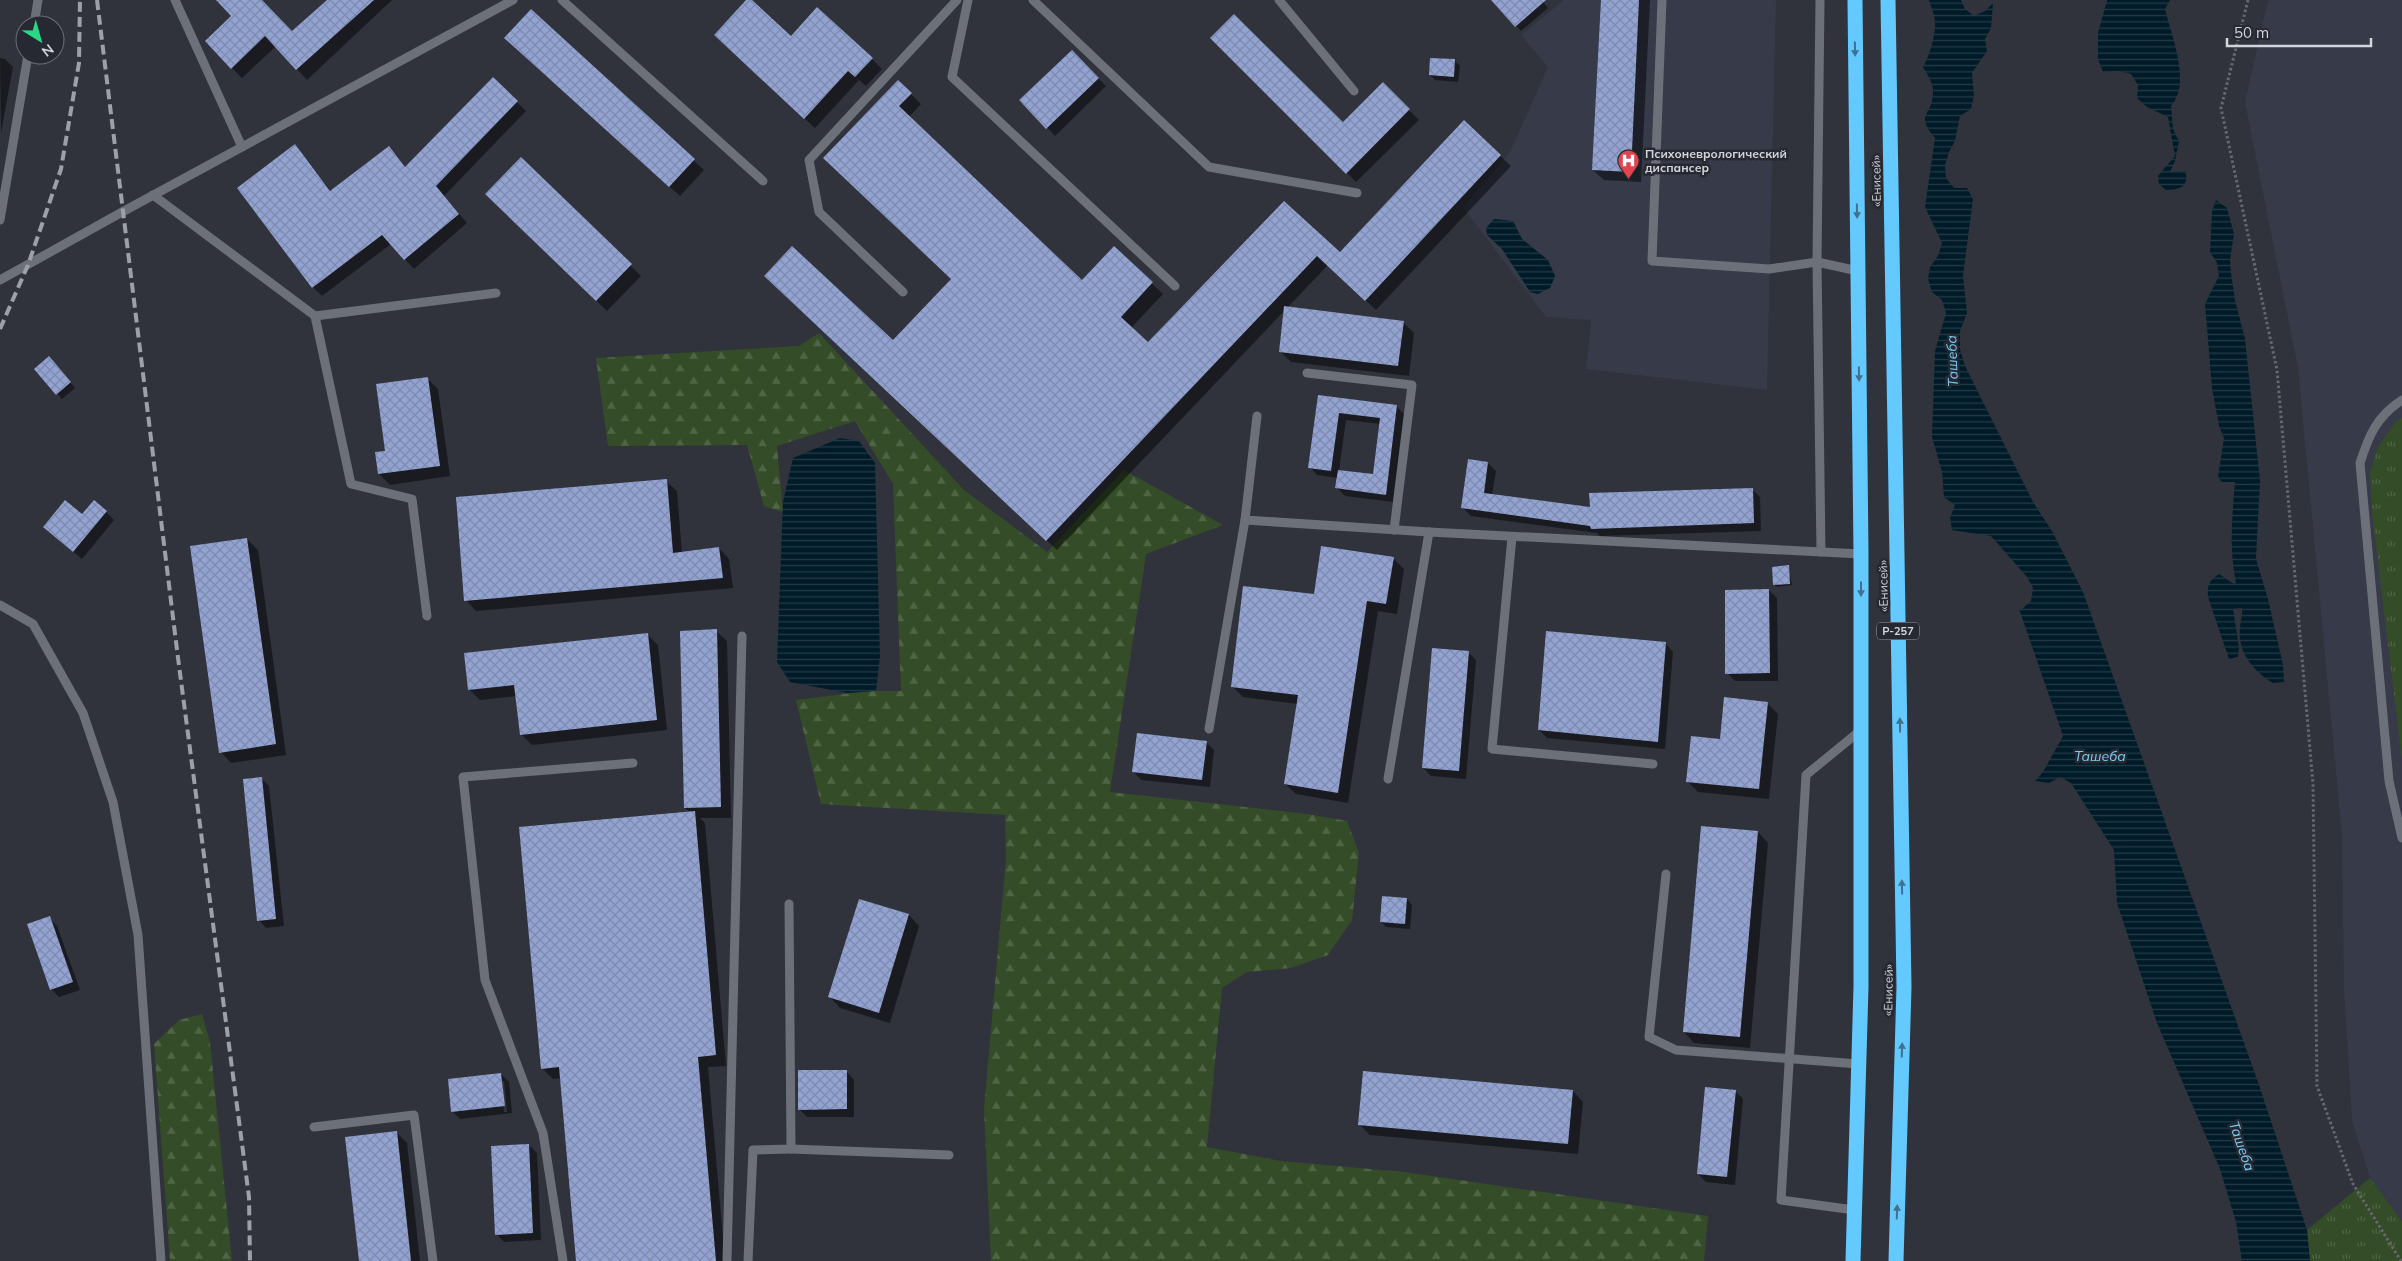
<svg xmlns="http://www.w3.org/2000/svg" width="2402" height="1261" font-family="Mulish,sans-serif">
<defs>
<pattern id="grass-tufts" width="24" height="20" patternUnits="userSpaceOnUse" patternTransform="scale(1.25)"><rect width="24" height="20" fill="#344c27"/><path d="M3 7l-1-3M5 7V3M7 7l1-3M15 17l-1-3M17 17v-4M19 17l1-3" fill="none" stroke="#506546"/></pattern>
<pattern id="forest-firs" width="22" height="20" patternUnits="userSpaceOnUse" patternTransform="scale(1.25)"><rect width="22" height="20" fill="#344c27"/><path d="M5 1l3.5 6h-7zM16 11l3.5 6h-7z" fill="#506546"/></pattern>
<pattern id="water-rules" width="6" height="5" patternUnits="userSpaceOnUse" patternTransform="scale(1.25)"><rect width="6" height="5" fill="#001b28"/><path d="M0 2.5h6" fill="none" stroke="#243b47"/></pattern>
<pattern id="building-cross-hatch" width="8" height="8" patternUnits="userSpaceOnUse" patternTransform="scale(1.25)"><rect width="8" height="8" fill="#93a3d1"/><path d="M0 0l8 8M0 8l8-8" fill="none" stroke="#7e8aad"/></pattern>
</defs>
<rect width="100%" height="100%" fill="#30333c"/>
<g fill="#363a49">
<polygon points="1564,0 1776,0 1767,390 1586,369 1591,320 1546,317 1463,207 1510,152 1548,67 1521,35"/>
<polygon points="2268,0 2402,0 2402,1221 2370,1178 2352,1121 2344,992 2342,836 2298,368 2245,102"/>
</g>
<g fill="url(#grass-tufts)">
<polygon points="2402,418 2402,760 2372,513 2370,471 2378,447 2396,421"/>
<polygon points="2370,1178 2402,1221 2402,1261 2310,1261 2307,1230"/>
</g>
<g fill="url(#forest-firs)">
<polygon points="819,333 964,490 1047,552 1124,470 1223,525 1146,554 1110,792 1307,814 1347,821 1359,853 1352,920 1328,955 1291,968 1247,972 1222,988 1207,1147 1281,1161 1404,1172 1708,1216 1704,1261 991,1261 984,1109 1006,858 1005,815 821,804 796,700 868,691 901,691 893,484 855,421 777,446 783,512 764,506 747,445 608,446 596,358 799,346"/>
<polygon points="202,1014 210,1042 232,1261 170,1261 154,1044 179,1020"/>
</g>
<g fill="url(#water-rules)">
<path d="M1929,0H1961L1965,9L1974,16L1985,11L1993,3L1991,28L1985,39L1987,51L1972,73L1974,95L1971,109L1960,116L1955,141L1949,152L1945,165L1946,178L1954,188H1967L1973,199L1963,276L1967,313L1960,331V349L1965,366L2033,502L2052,531L2083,592L2258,1082L2307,1230L2310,1261H2242L2236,1222L2220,1169L2157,1023L2117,903L2114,850L2071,783L2060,777L2049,783L2035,781L2043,772L2063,736L2019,609H2022L2031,601L2033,588L2027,577L1991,536L1952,530L1950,517L1955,505L1944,497L1942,472L1932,437L1935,351L1946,313L1942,300L1932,292L1928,279L1930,267L1938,256L1942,243L1925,207L1935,138C1914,113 1933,116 1933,92C1934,84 1927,74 1923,67C1930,56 1938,28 1934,16C1933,10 1930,5 1929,0Z"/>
<path d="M2107,0H2170L2165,9C2171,35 2192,84 2171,106L2173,129L2179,141L2175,161L2170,172L2185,171C2190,186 2180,190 2166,190L2159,184L2158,176L2175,156L2168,117L2147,107L2137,98L2138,85L2131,74L2118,71L2103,72L2098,59V33Z"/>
<path d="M2216,200L2227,208L2234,234L2230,260L2231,273L2235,300L2245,339L2260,481L2256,559L2268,599L2283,665L2284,682L2273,683C2254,672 2237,652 2240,628C2240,621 2243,616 2242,608L2233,609L2239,648L2238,657L2229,659L2208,597C2207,586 2209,580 2219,574L2234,584L2236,583C2229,549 2232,516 2235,482H2222L2218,477L2224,438L2219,426L2212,388L2205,304L2219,276L2217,263L2210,252L2212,212Z"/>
<polygon points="1494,219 1513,221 1522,239 1548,260 1555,276 1550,288 1538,294 1530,292 1502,249 1487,235 1486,228"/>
<polygon points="840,438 859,441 875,463 880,657 876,691 847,693 790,682 777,662 783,502 793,458"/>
</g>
<g fill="#0007" fill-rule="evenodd">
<polygon points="218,0 261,0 292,33 329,0 392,0 307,80 276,46 242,78 232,68 233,16"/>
<polygon points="748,0 791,38 872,59 882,69 866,86 859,80 815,128 725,45"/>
<polygon points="1498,0 1541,0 1548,8 1521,31 1495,2"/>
<polygon points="1602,0 1650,0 1641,182 1604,180 1593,170"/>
<polygon points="531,11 704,170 680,196 515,48"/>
<polygon points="1212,38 1343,124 1383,84 1419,120 1356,182"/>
<polygon points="1072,52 1106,86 1055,136 1021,100"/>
<polygon points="0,58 5,59 13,67 1,133"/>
<polygon points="1455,61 1460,66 1458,82 1435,80 1430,75"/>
<polygon points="493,79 526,111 444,196 467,223 414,269 391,244 322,296 313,287 295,146 331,191 389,148 406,168"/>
<polygon points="898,81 921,104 909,117 1083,282 1114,248 1163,294 1131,328 1148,344 1284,203 1340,254 1464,122 1511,166 1376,310 1328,265 1287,308 1403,322 1414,333 1409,376 1291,362 1280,351 1285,310 1057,550 776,286 893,342 952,279 835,169"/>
<polygon points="521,159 641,276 607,311 487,194"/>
<polygon points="54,363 75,388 62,399 36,369"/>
<polygon points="427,378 438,389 450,476 390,485 379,474 377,453 386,452"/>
<path d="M1319,396L1396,406L1404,414L1393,502L1345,496L1337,488L1338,478L1317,475L1310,467ZM1346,420L1381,424L1374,476L1339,471Z"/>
<polygon points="1488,463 1496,471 1492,495 1591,509 1752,489 1760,497 1761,531 1600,536 1597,533 1471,516 1463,508"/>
<polygon points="666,481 677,491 682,553 719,548 729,559 733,588 476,611 466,600"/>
<polygon points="106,512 114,520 82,559 52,534"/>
<polygon points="247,539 258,550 286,755 231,763 221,752"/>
<polygon points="1393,558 1404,569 1397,614 1378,611 1348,803 1296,794 1285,784 1298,704 1243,697 1232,686 1315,596"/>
<polygon points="1788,567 1792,585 1777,587 1775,585"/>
<polygon points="1769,590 1777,598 1778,681 1735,681 1727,673"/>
<polygon points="716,631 727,641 731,818 700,818 705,823 726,1066 708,1067 725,1261 577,1261 561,1078 553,1079 542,1068 691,813 685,808"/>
<polygon points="647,634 658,645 667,730 532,745 521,734 517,696 480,700 469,689"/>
<polygon points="1666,644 1673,652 1665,749 1547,738 1539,730"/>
<polygon points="1469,653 1476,660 1466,779 1431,776 1423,768"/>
<polygon points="1767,703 1778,714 1769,799 1698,792 1687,781 1721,740"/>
<polygon points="1206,742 1214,750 1210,787 1141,780 1134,772"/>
<polygon points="261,778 269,786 284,926 266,928 259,920"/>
<polygon points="1758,832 1768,843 1750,1048 1694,1043 1684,1032"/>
<polygon points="1407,899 1412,905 1410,929 1386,927 1381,922"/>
<polygon points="859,900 909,915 919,926 890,1023 840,1008 830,997"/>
<polygon points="49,918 57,926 80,990 59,997 51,989"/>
<polygon points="847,1072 854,1080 854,1117 807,1117 799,1109"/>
<path d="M501,1074L509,1082L512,1113L460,1119L452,1111ZM501,1081H504L507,1112H504Z"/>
<polygon points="1573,1091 1583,1102 1578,1154 1370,1135 1359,1124"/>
<polygon points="1735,1091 1743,1099 1735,1185 1706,1182 1698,1174"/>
<polygon points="396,1132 407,1143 420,1261 360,1261"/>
<polygon points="529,1145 537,1153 541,1240 504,1242 496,1234"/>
</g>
<g fill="url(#building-cross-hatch)">
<polygon points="216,0 262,0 292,31 327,0 374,0 296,70 265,36 231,69 205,41 231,16"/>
<polygon points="746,0 752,0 791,36 817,7 873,58 855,77 848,71 804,119 714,35"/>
<polygon points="1491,0 1546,0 1515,27"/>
<polygon points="1601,0 1639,0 1631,172 1592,170"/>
<polygon points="531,9 695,159 669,187 504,38"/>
<polygon points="1234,14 1343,122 1383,82 1410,109 1346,174 1210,38"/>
<polygon points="1072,50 1099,78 1046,129 1019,100"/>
<polygon points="1430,58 1455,59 1454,77 1429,75"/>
<polygon points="493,77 518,101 436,186 459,214 404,260 382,235 312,288 237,188 295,144 330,191 389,146 405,167"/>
<polygon points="898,80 912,93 899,106 1082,280 1114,246 1153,282 1121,317 1148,342 1284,201 1340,252 1464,120 1501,155 1365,301 1317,256 1046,541 764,276 792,246 893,340 951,279 823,158"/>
<polygon points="521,157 632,264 596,301 485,194"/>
<polygon points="1284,306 1404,321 1398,366 1279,352"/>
<polygon points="49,356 71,382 56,395 34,369"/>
<polygon points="428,377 440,466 378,474 375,452 385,451 376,384"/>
<polygon points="1318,395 1397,405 1386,495 1335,488 1338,470 1373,474 1380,418 1339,413 1331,471 1308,468"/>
<polygon points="1468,459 1488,462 1484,493 1590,507 1589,493 1753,488 1754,523 1591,529 1590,526 1461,508"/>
<polygon points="667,479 673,553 719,547 723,578 464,601 456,497"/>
<polygon points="65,500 82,514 94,500 107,511 73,552 43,527"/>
<polygon points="247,538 276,744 219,753 190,546"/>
<polygon points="1321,546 1394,557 1386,604 1367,601 1338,793 1284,784 1298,695 1231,687 1243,586 1314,594"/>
<polygon points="1789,565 1790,584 1773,585 1772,567"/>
<polygon points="1769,589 1770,673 1725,674 1725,590"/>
<polygon points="717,629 721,807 684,808 680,631"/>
<polygon points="1546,631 1666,642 1658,742 1538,730"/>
<polygon points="648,633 657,720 520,735 514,685 468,690 464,653"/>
<polygon points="1432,648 1469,651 1459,771 1422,768"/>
<polygon points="1724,697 1768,702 1759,789 1686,782 1691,736 1720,739"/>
<polygon points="1137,733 1207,741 1202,780 1132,772"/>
<polygon points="262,777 276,919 257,921 243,779"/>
<polygon points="695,811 716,1055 698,1057 716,1261 576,1261 559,1067 541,1069 519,827"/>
<polygon points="1701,826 1758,831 1740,1037 1683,1032"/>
<polygon points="1382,896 1407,898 1405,924 1380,922"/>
<polygon points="859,899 909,914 879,1013 828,997"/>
<polygon points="50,916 73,982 50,990 27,924"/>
<polygon points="798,1070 847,1070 847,1109 798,1110"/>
<polygon points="1363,1071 1573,1090 1568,1144 1358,1125"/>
<polygon points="501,1073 505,1106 451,1112 448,1079"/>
<polygon points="1705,1087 1736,1090 1727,1177 1697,1174"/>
<polygon points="397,1131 411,1261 359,1261 345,1137"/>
<polygon points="529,1144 533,1233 495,1235 491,1146"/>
</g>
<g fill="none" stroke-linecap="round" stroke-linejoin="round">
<polyline stroke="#656870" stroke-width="3" stroke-dasharray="2.5 2.5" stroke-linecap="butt" points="2248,0 2221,108 2277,370 2313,784 2317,1086 2353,1184 2401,1261"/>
<g stroke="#6c7079" stroke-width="9">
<polyline points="175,0 242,147"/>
<polyline points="562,0 763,181"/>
<polyline points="968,0 952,77 1175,286"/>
<polyline points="1033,0 1209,167 1357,193"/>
<polyline points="1279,0 1354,91"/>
<polyline points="1662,0 1652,261 1769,269 1817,262 1858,271"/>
<polyline points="1820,0 1817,262 1821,552"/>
<polyline points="34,25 38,0"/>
<polyline points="153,195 315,316 496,293"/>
<polyline points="0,220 28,55"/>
<polyline points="0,280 124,211 513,0"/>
<polyline points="903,292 819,212 809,160 957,0"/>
<polyline points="315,316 351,484 412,499 427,616"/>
<polyline points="1307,373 1412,385 1394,530"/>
<path d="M2402,400C2377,416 2369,435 2360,463L2389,781L2402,838"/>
<polyline points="1257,416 1245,520 1429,532 1861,554"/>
<polyline points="1512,537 1492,749 1653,764"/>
<polyline points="0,605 33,624 83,713 113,802 138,935 161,1261"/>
<polyline points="1209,729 1245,520"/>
<polyline points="1388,779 1429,532"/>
<polyline points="1666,874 1649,1037 1676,1050 1858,1064"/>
<polyline points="314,1127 414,1115 433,1261"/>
<polyline points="791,1149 949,1155"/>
<polyline points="1854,1210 1781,1200 1806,775 1861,730"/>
<polyline points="563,1261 543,1133 485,980 463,777 633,763"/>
<polyline points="727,1261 742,636"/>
<polyline points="748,1261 753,1150 791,1149 789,904"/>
</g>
<g stroke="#63c9fe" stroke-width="15">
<polyline points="1888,0 1904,987 1896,1261"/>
<polyline points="1853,1261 1861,987 1861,554 1855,0"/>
</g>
<g stroke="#9ea0a7" stroke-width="4" stroke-dasharray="10 5" stroke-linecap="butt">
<polyline points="97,0 178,658 249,1197 250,1261"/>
<polyline points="0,329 28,265 61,169 79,63 80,0"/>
</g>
</g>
<defs><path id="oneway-solid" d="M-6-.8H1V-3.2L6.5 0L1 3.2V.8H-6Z" transform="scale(1.25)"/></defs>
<g fill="#41718e">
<use href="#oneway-solid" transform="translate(1855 49) rotate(89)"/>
<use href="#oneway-solid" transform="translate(1857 211) rotate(89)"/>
<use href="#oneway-solid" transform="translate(1859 374) rotate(89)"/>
<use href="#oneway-solid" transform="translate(1861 589) rotate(90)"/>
<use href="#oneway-solid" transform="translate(1900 725) rotate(-91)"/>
<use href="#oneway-solid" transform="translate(1902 887) rotate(-91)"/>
<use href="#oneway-solid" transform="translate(1902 1050) rotate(-88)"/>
<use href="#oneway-solid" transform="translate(1897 1212) rotate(-88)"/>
</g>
<defs>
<symbol id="hospital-pin" viewBox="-11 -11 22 30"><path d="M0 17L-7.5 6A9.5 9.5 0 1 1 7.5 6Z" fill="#e0444e" stroke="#262932"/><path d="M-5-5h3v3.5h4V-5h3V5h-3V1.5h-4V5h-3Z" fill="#fff"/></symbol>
</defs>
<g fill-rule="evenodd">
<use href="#hospital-pin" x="1616" y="148" width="25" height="34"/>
</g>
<g text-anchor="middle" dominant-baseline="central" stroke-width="5" stroke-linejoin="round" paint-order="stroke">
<rect fill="#262932" stroke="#9fa1a8" stroke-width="1" x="1877" y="622.5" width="42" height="17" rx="4"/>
<g font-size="11" font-weight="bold" fill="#d3d5db">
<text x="1898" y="631">Р-257</text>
</g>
<g font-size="12" font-weight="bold" fill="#d3d5db" stroke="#262932" text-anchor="start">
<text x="1645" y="153">Психоневрологический<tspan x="1645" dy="14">диспансер</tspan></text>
</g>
<g font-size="12" fill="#d3d5db" stroke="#262932">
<text transform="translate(1876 181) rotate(-91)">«Енисей»</text>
<text transform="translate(1883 586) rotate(-91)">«Енисей»</text>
<text transform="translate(1888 990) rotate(-89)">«Енисей»</text>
</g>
<g font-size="14" font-style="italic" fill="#79ccf5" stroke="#262932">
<text transform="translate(1952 361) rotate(-92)">Ташеба</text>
<text x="2100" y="756">Ташеба</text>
<text transform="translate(2242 1146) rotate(71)">Ташеба</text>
</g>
</g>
<g transform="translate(40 40) rotate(143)"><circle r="24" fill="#262932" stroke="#6b6e76"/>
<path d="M0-4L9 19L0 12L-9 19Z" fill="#27d885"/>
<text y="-8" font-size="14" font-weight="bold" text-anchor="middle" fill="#d3d5db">N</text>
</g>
<path d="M2227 38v8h144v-8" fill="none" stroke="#d3d5db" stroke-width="2.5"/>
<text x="2234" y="38" font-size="15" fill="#d3d5db" stroke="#262932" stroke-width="4" paint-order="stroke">50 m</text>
</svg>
